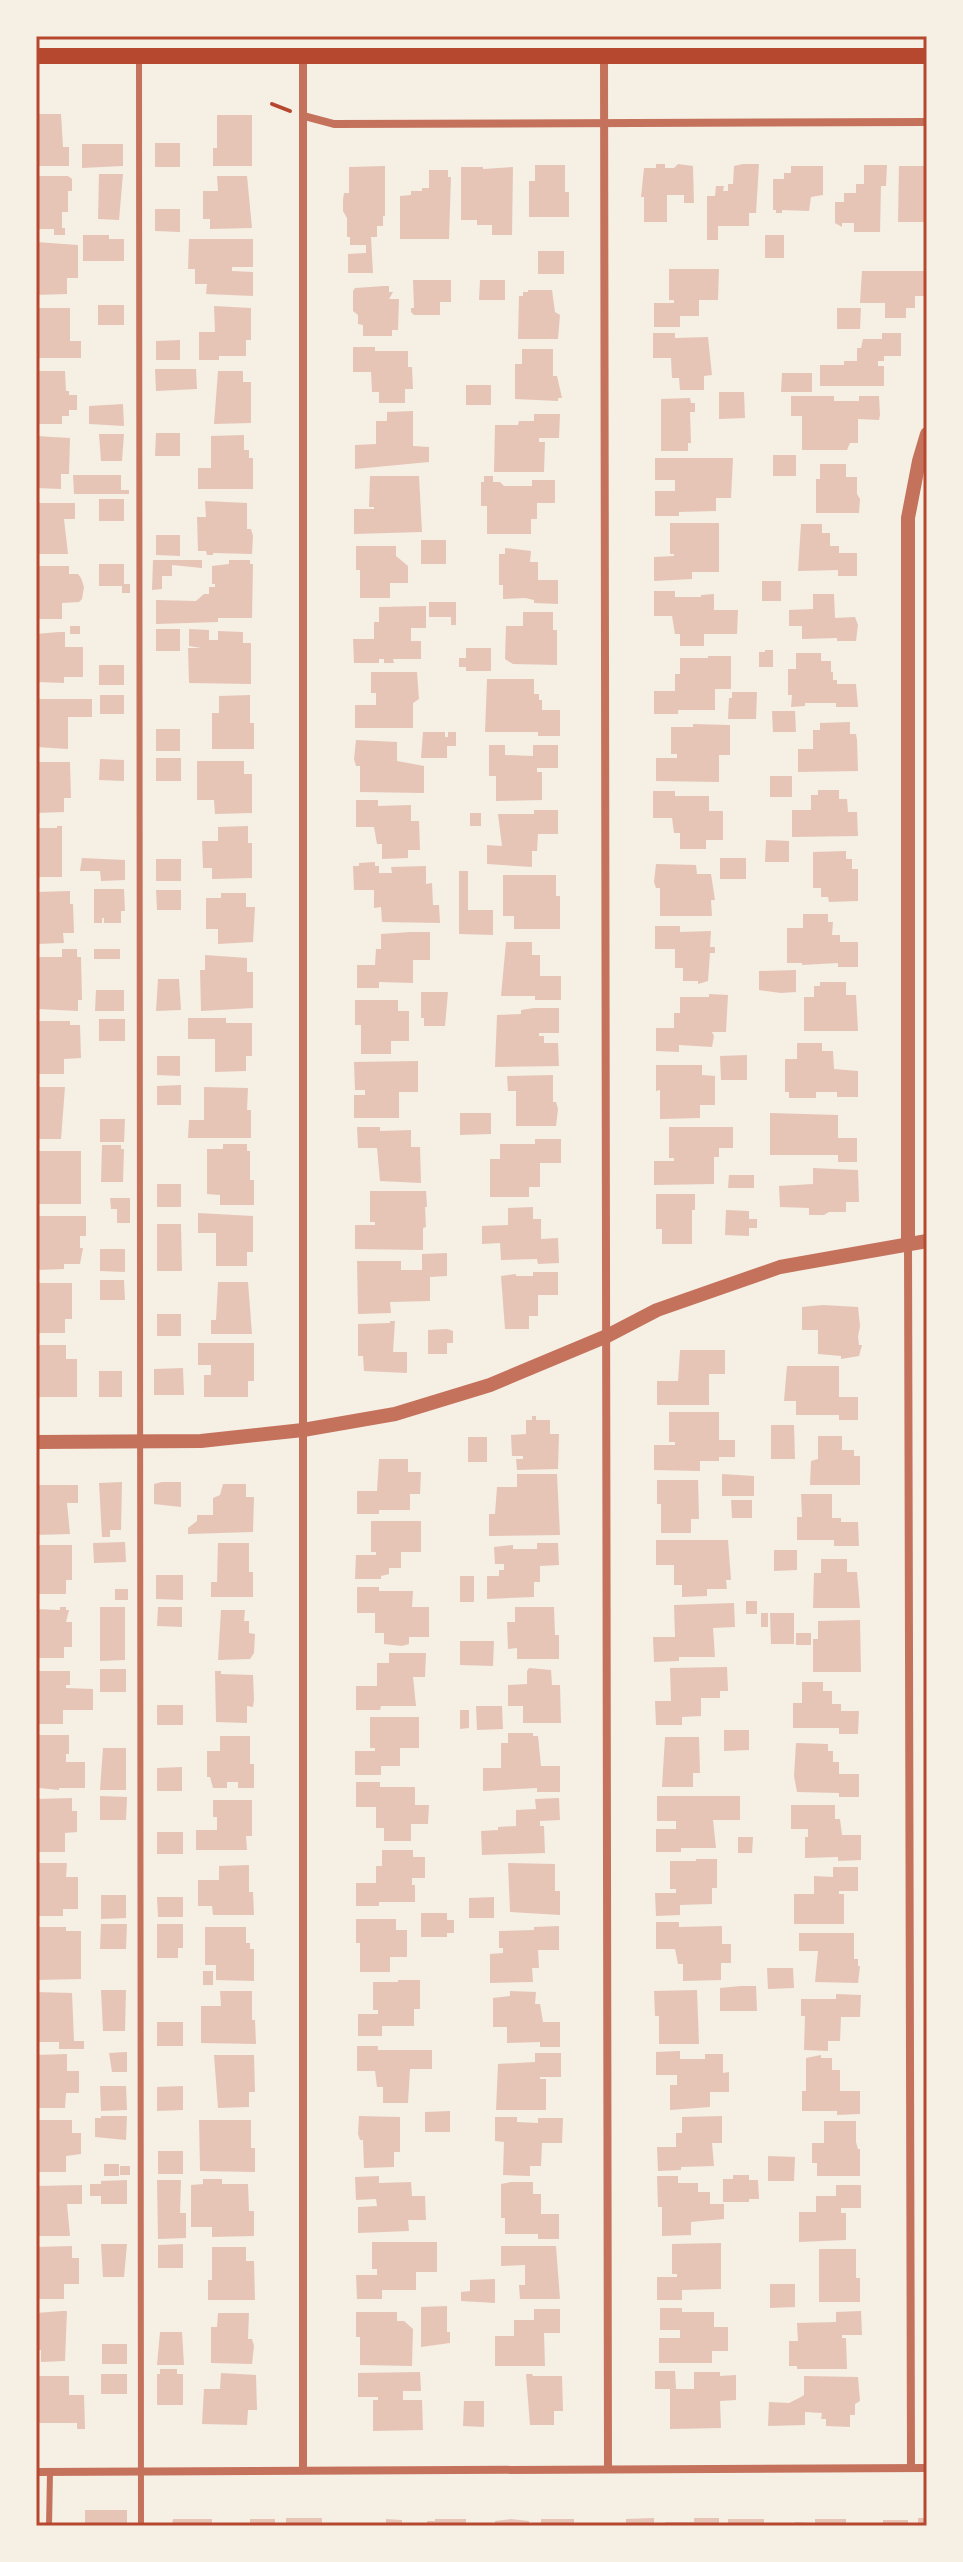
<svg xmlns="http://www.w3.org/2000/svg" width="963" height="2562" font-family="'DM Sans',sans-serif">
<rect width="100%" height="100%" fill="#f6efe4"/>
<g fill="#e6c5b7">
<polygon points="37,114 61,114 63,147 69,147 69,166 36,166"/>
<polygon points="217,115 252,115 252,166 213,166 213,148 217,148"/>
<rect x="155" y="143" width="25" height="24"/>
<polygon points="82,144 123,144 123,166 82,168"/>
<polygon points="656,164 665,164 665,168 674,168 678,164 693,166 694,203 684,203 684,195 667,195 667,222 644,222 644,197 641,197 644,168 656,168"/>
<polygon points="743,164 759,164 756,213 749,213 749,226 718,226 718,240 707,240 707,196 715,196 716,186 724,186 723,191 728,191 728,184 733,184 734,166"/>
<polygon points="535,165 565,165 565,192 569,192 569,217 529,217 529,181 535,181"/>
<polygon points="864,165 887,165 886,186 881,186 880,232 854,232 854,223 842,223 842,227 835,223 835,202 844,202 844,193 856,193 856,184 864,184"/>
<polygon points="385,166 385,216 383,216 383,226 377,226 377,237 371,237 373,273 348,273 348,254 366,253 366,245 350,245 350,237 347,237 347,218 343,211 343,200 344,193 349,193 349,167"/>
<polygon points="791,166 823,166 823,195 811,197 809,211 782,210 782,213 776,213 776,210 773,210 773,179 784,179 784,173 791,173"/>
<polygon points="899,166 927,166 927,222 898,222"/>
<polygon points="461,167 483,167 483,169 513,167 512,235 492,235 492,225 477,225 477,220 461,220"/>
<polygon points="429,170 448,170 448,177 451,177 449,239 400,239 400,196 411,195 411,191 422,191 422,188 429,188"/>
<polygon points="99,174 123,174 119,220 98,219"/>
<polygon points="36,176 68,176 72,179 72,191 68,191 68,212 62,212 62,228 65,228 65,235 54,235 54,229 36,229"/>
<polygon points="217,176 247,176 252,228 210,229 210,219 203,219 203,191 218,191"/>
<polygon points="155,209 180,209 180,232 155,231"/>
<polygon points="83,235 109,235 109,239 124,239 124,261 83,261"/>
<rect x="765" y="235" width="19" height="23"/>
<polygon points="189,239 253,239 253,267 232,267 232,271 253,272 253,296 206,294 207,284 195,284 195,269 188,269"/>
<polygon points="36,242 78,245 78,278 67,278 67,294 36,295"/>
<rect x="538" y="251" width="26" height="23"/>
<polygon points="669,269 719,269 718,300 699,300 699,316 680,316 680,327 654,327 654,303 674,303 674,300 669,300"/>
<polygon points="862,271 925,271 924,296 915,296 915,308 906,308 906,318 885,318 885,303 860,303"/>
<polygon points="413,280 451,280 451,302 440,302 440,315 414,315 411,312 411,308 414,308"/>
<polygon points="480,280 505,280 505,300 479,300"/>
<polygon points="384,286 389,286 389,292 393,292 389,299 399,299 398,330 392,330 392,336 363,336 363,325 358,324 358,315 353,311 353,291 355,288"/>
<polygon points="528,290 552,290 555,312 560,315 558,339 518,339 519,296 523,296 523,292 528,292"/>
<rect x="98" y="305" width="26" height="20"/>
<polygon points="214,306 251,308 251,340 246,340 246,356 219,356 219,360 199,360 199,332 215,332"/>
<polygon points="36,308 70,308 70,341 81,341 81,358 36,358"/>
<polygon points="837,308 861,308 860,329 837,329"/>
<polygon points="653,333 675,333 675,338 708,337 712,375 704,376 704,390 680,390 679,378 672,378 671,358 653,358"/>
<polygon points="882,333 901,333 901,356 884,356 884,361 878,361 878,366 884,366 884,386 820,386 820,365 844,365 844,361 857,361 857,348 861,348 863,339 882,339"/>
<polygon points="180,340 180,360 156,360 156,341"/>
<polygon points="353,347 375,347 375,351 408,351 408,367 412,367 413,389 405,389 405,403 379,403 379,392 372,392 371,372 353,372"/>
<polygon points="522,349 553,349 553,376 557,376 562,398 558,398 558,401 515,399 515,364 522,364"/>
<polygon points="155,369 196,369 197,389 156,391"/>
<polygon points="36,371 65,371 66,391 69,391 69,395 77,395 77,410 69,410 69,416 62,416 62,424 36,424"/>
<polygon points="218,371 243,371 243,382 251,382 251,423 214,424"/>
<polygon points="782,373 812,373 812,392 781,392"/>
<rect x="466" y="385" width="25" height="20"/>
<polygon points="719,392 744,392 745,418 719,419"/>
<polygon points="791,396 834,396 834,401 859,401 859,396 879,396 880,415 879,420 858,419 858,443 850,443 847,450 802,450 802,416 791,416"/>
<polygon points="690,398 691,403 695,403 695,412 690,412 691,443 688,443 688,451 661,451 661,399"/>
<polygon points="123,404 124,426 89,424 89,406"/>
<polygon points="413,411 413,446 429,447 429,462 355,469 355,445 376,444 376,421 387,421 387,412"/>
<polygon points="534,414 560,414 559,438 539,438 539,442 545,442 544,472 494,472 495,425 518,425 519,421 534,421"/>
<polygon points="156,433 180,433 180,456 155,456"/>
<polygon points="99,434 124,434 122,461 101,461"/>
<polygon points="244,435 244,450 249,450 249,458 253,458 253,489 198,489 198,468 211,468 211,436"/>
<polygon points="36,436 70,438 69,474 61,474 61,489 36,488"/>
<rect x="773" y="455" width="23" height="21"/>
<polygon points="655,458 733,458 731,498 716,498 716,511 679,512 679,516 655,516 655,491 675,491 675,480 655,480"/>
<polygon points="820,464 846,464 846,477 857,477 857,494 860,499 859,513 816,513 816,479 820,479"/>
<polygon points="73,475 121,475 121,490 129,490 129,494 74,494"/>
<polygon points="370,476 419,476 422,532 354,534 354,509 374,509 374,507 369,507"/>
<polygon points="484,476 493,476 493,482 500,482 504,486 532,486 532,480 555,480 555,503 537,503 537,519 531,519 531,534 487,534 487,506 481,506 481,482 484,482"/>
<rect x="99" y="499" width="25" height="22"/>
<polygon points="205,501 247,503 247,529 251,529 253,536 252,554 213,553 213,555 207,555 206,551 198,551 197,517 206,517"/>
<polygon points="36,503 75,503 75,519 64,519 68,554 36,554"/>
<polygon points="670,523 719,523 719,572 692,572 692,579 654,581 654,557 674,556 674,554 670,554"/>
<polygon points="801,524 822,524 822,533 830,533 830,546 839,546 839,553 857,553 857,576 838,576 838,570 798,571"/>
<polygon points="156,535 180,535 180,556 156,555"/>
<rect x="421" y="540" width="25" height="24"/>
<polygon points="356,546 396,546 396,556 408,566 408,583 390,583 390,598 360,598 360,570 356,570"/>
<polygon points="505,548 531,551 530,562 538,562 538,580 558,580 558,604 534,603 534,600 525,598 503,599 503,585 499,585 499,554 505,554"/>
<polygon points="153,560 202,560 202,568 172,565 172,576 162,576 162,589 152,590"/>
<polygon points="229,560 250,560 250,564 253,564 252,618 218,618 218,622 156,624 156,600 196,601 204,594 209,594 209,587 215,587 215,584 212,584 212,566 229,564"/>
<polygon points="99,564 124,564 124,584 130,584 130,593 122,593 122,586 99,586"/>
<polygon points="36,566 69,566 69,574 78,574 81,578 84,587 82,599 79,602 62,603 62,619 36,619"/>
<rect x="762" y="581" width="19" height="20"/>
<polygon points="654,591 675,591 675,597 701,597 701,595 714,594 714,610 738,610 737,634 704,634 704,646 680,646 680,634 675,634 672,616 654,616"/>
<polygon points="813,594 834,594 835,618 855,617 858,625 856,641 837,641 837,638 802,639 802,626 789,626 789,610 813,609"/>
<polygon points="429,602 456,602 456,625 451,625 451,617 429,617"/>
<polygon points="426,606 426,628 411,628 411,641 421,641 421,659 393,659 394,663 384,663 384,659 379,659 379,663 354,663 353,639 374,639 374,622 379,622 379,607"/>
<polygon points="523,612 553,612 553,630 557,630 557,665 513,664 505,659 506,626 523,626"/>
<rect x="70" y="626" width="10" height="8"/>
<rect x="156" y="629" width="24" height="22"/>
<polygon points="189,629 209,630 209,640 218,640 218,631 243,632 243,643 251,643 251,684 189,683 188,648 201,648 189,646"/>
<polygon points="59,632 65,632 65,647 83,647 83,677 64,677 64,683 38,682 36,634"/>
<polygon points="466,648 491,648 491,671 466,671 466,667 459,667 459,658 466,658"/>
<polygon points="765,650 773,650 773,667 759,667 759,652 765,652"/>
<polygon points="796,653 821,653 821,661 831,661 831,672 833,672 833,680 837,680 837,684 856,684 858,707 836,707 836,703 805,703 805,706 791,707 792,695 788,695 788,669 796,669"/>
<polygon points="708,656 731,656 731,689 715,689 715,710 678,710 678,714 654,714 654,691 675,691 675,674 680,674 680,658 708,658"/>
<rect x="99" y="665" width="25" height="20"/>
<polygon points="371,672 417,672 419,699 413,703 413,728 355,728 355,705 376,705 376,693 371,693"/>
<polygon points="487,679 534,679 534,694 539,694 539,700 542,700 542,710 560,710 560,736 538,736 538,732 485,732"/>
<polygon points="732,692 757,692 756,719 728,719 729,698 732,698"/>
<rect x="100" y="695" width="24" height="19"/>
<polygon points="250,695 250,723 254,723 254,749 212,749 212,713 219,713 219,696"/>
<polygon points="36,699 92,699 92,717 68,717 68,749 36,747"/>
<polygon points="772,711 795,711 796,732 773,732"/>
<polygon points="850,722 850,734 856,734 857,740 858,771 798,772 798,749 813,749 813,730 820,730 820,723"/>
<polygon points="693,724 730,725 730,755 719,755 719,782 656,781 656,758 677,758 677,754 671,754 671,727 693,727"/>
<rect x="156" y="729" width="24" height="22"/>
<polygon points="423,732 445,732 445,737 448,737 448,732 456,732 456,746 447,746 447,758 421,758"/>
<polygon points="356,740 397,742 397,761 424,766 424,793 360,792 360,766 356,766 354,759"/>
<polygon points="489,745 505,745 505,755 533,756 533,745 558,745 558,768 537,768 537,772 542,772 542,800 496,801 496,776 489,776"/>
<rect x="156" y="758" width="25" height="23"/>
<polygon points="100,759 124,760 124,781 99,780"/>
<polygon points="197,761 244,761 244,774 252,774 252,813 215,814 214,800 197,800"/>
<polygon points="36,762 70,762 71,798 64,798 64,812 36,813"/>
<rect x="770" y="776" width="22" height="21"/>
<polygon points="818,790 839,790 839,799 847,799 848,812 857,812 858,836 792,837 792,810 811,810 811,795 818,795"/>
<polygon points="653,791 675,791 675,796 709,796 709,811 723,811 723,840 706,840 706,849 680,849 680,833 674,833 672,818 653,818"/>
<polygon points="356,800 378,800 378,806 411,805 411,821 419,821 420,850 408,850 408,858 382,859 382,844 377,844 374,827 356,827"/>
<polygon points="534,810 558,810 558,834 538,834 537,851 532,851 532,867 487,864 487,845 502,846 498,814 534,814"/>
<rect x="470" y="813" width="11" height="13"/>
<polygon points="57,826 62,826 62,877 36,877 36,828 57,828"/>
<polygon points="248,826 248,843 252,843 252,878 212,879 212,868 203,868 202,841 218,841 218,827"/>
<polygon points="766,840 789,841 789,862 765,862"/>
<polygon points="846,851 846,859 852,859 852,869 858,869 858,901 829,902 828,897 821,897 821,888 813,888 813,852"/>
<polygon points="82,858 125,860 125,880 101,881 100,871 80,871"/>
<rect x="720" y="858" width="26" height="21"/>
<rect x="156" y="859" width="25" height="22"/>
<polygon points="375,862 375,866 379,866 379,873 392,873 391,867 426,866 426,884 432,883 433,905 439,905 440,923 382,922 381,907 374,908 374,890 354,890 353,866 359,866 359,863"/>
<polygon points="656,864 696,865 697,874 711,874 715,900 711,900 712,916 660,916 660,888 656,888 654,882"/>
<polygon points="459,871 468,871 468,910 493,910 493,935 459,934"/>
<polygon points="503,875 556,875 556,896 560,896 560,929 514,929 514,916 503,916"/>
<polygon points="94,889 124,889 125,911 121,911 121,923 104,923 104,918 102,918 102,923 94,923"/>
<polygon points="156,890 181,890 181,910 157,910"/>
<polygon points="70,891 70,904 73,904 74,933 63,933 64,943 36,944 36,892"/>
<polygon points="221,893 246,893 246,907 255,907 253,942 218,944 218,929 206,929 206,898 221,898"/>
<polygon points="803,914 828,914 828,922 833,922 832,935 840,935 840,942 858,942 858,967 838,967 838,963 802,965 802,963 787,963 787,928 803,928"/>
<polygon points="655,926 680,926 680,932 711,931 710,947 715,947 715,953 710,953 708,981 698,984 698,981 683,981 683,968 675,968 675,949 655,949"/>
<polygon points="410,932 430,932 430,960 413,960 413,983 379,982 379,988 357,988 357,965 375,965 376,949 381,949 381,934"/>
<polygon points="506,942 532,942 532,955 540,955 540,976 561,976 561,1000 535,1000 535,996 501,996"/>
<polygon points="62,949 77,949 77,957 81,957 82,1000 78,1000 78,1011 38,1009 36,957 62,957"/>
<rect x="94" y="949" width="26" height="10"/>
<polygon points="205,955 247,958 247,972 253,972 253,1008 201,1011 200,970 205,970"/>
<polygon points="796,970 796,992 781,993 759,990 759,971"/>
<polygon points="158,979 179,979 181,1010 156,1011"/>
<polygon points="820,982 846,982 846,995 856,995 858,1031 804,1031 804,997 814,997 814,986 820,986"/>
<polygon points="96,990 124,990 124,1011 95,1011"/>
<polygon points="421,992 448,992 445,1026 424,1026 424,1018 421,1018"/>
<polygon points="709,994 728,995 726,1032 712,1032 714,1036 712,1047 679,1045 679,1052 656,1051 656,1028 674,1028 674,1013 680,1013 680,997 709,997"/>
<polygon points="355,1000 398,1000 398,1011 409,1011 409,1041 391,1041 391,1054 361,1054 361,1025 355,1025"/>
<polygon points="534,1008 559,1008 559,1033 539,1033 539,1036 544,1036 544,1043 558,1043 559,1066 495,1067 497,1015 521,1014 521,1010"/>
<polygon points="188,1018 226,1018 226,1023 252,1023 252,1056 246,1056 246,1071 215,1072 215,1039 188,1039"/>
<rect x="99" y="1019" width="26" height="22"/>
<polygon points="36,1021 70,1021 70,1025 80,1025 81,1058 64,1059 64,1074 36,1074"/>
<polygon points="797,1043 822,1043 822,1051 833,1051 834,1069 858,1071 858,1097 837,1097 837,1092 816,1092 816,1098 789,1098 789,1092 785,1092 785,1059 797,1059"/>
<polygon points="747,1055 747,1080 721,1080 720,1056"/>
<polygon points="157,1056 180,1056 180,1076 157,1075"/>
<polygon points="418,1061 418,1092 399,1092 399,1118 354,1118 354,1095 365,1095 365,1090 355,1090 354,1062"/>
<polygon points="656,1065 702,1065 702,1075 715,1076 715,1105 700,1105 700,1118 660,1119 660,1090 656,1091"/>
<polygon points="553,1075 553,1102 556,1102 558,1109 556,1126 516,1126 516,1091 508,1091 507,1076"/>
<polygon points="181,1085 181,1105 157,1105 157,1086"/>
<polygon points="36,1087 65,1087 61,1139 37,1139"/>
<polygon points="204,1087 248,1088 247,1110 251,1110 251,1138 188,1138 189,1120 204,1120"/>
<polygon points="460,1113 491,1113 491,1134 460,1135"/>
<polygon points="770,1113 838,1115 838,1138 857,1138 857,1162 838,1162 838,1155 770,1155"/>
<polygon points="100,1119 125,1119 124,1142 100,1142"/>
<polygon points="357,1127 380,1127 380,1131 411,1130 411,1147 420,1147 421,1183 380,1181 377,1148 358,1148"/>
<polygon points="669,1127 733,1127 733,1148 719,1148 719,1157 714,1157 714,1184 654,1185 654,1161 674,1161 674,1158 669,1158"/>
<polygon points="535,1139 561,1139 561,1163 540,1163 540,1187 529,1187 529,1197 490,1197 490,1159 500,1159 500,1144 535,1144"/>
<polygon points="223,1144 247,1144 247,1151 250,1151 250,1180 254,1180 254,1205 220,1205 220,1195 207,1194 207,1149 223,1149"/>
<polygon points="102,1145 121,1145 121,1149 124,1149 123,1182 101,1182"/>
<rect x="36" y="1151" width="45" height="53"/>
<polygon points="813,1168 858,1170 859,1202 846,1202 846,1212 829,1212 824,1215 809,1215 809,1208 780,1207 779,1186 813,1184"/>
<polygon points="729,1175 754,1175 754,1188 728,1188"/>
<rect x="157" y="1184" width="24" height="23"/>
<polygon points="370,1191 426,1191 427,1207 425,1207 426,1227 423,1228 423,1250 355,1249 355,1225 375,1225 375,1222 370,1222"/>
<polygon points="656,1194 695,1194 695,1210 692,1210 692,1244 662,1244 662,1229 656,1229"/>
<polygon points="110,1198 130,1198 130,1223 117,1223 117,1209 111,1209"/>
<polygon points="533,1207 533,1219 541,1219 541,1239 558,1238 559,1263 538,1264 537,1259 501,1260 500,1243 482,1244 482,1226 508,1225 508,1208"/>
<polygon points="726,1210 749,1211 749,1219 757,1219 757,1228 749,1228 749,1236 725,1235"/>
<polygon points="198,1213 253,1216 253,1252 247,1252 247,1266 216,1266 216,1233 198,1233"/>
<polygon points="36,1216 86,1216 86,1236 80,1236 80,1248 83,1248 80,1264 64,1264 64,1269 38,1270"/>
<polygon points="157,1224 181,1224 182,1271 157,1271"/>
<polygon points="100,1249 125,1249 125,1272 100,1271"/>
<polygon points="447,1253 447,1276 430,1277 430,1301 390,1302 391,1313 358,1314 357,1261 401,1261 401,1270 422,1270 422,1254"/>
<polygon points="533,1272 558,1272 558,1295 538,1295 538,1316 529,1316 529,1329 505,1329 501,1276 516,1274 516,1276 533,1276"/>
<polygon points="100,1280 124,1280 125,1300 100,1300"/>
<polygon points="218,1282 248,1282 252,1334 211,1334 211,1320 216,1320"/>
<polygon points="36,1283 72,1283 72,1319 65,1319 65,1333 36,1333"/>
<polygon points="823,1305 858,1307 860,1326 858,1337 859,1345 862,1345 859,1356 841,1359 841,1356 818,1354 818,1330 802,1330 802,1307"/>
<rect x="157" y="1314" width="24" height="22"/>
<polygon points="390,1321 395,1321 393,1352 407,1352 407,1373 364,1371 363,1356 358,1356 358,1324 390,1323"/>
<polygon points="447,1329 453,1331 453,1343 447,1343 447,1354 428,1354 428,1330"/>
<polygon points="198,1343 254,1343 254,1381 248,1381 248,1397 204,1397 204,1375 211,1375 211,1365 198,1365"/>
<polygon points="36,1345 66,1345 66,1359 77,1359 77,1397 37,1397"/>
<polygon points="680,1350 725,1350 725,1374 709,1374 709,1405 657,1405 657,1381 678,1381"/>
<polygon points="787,1366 839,1366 839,1397 858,1397 858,1420 839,1420 839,1415 796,1415 796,1401 784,1401"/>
<polygon points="183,1368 184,1395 154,1395 154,1369"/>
<rect x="99" y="1371" width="23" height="26"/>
<polygon points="669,1412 719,1412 719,1440 735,1440 735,1457 719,1457 719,1461 700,1461 700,1471 654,1470 654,1445 675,1445 675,1442 669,1442"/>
<polygon points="532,1416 536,1416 536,1420 550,1420 550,1434 559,1434 558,1469 517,1470 516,1459 523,1459 523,1456 512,1456 511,1435 526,1434 526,1420 532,1420"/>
<polygon points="771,1425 794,1425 795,1459 771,1459"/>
<polygon points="818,1436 842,1436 842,1450 854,1450 854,1456 860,1456 860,1485 810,1485 811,1461 818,1459"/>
<rect x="468" y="1437" width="19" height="25"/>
<polygon points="379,1459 408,1459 408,1472 421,1472 420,1494 410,1494 410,1510 379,1510 379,1514 357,1514 357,1491 377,1491"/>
<polygon points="517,1474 557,1474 560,1535 489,1536 489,1514 495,1514 497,1487 517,1487"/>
<polygon points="722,1474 754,1476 754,1496 722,1496"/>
<polygon points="657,1480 698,1480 699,1519 691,1519 691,1533 661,1533 661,1504 657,1504"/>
<polygon points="122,1482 121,1530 110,1530 110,1537 102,1537 99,1483"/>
<polygon points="162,1482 181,1482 181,1507 154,1504 154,1484"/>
<polygon points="223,1484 246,1484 246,1497 254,1497 253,1532 188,1534 188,1528 197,1521 197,1515 213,1515 213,1498 220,1495"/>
<polygon points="37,1485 78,1485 78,1503 67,1503 70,1534 36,1535"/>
<polygon points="801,1494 832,1494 832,1518 841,1518 841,1522 858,1522 859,1546 834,1546 834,1540 797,1540 797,1517 802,1517"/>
<polygon points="731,1500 752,1500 752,1518 732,1518"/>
<polygon points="371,1521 421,1521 421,1552 401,1552 401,1568 389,1568 389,1574 381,1576 381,1579 355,1579 356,1555 376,1555 376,1552 371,1552"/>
<polygon points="656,1540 728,1540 731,1580 726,1580 727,1589 707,1589 707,1596 682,1597 682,1585 674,1585 674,1565 656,1565"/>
<polygon points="125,1542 126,1562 94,1563 93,1543"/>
<polygon points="218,1543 249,1543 249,1572 253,1572 253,1597 211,1597 211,1582 217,1582"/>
<polygon points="537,1543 558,1543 559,1565 540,1566 540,1582 534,1582 534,1597 487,1599 487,1576 499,1576 499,1570 504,1570 504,1564 495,1564 494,1547 513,1545 513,1549 537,1549"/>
<polygon points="36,1545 72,1545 72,1580 66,1580 66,1594 36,1594"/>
<polygon points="774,1550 797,1550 797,1570 774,1571"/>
<polygon points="821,1559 847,1559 847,1572 857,1572 860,1608 813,1608 814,1573 821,1573"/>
<polygon points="156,1575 183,1575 183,1600 156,1599"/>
<rect x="460" y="1576" width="14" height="26"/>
<polygon points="357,1587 379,1587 379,1591 413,1591 412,1607 429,1607 429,1637 409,1637 409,1644 402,1646 384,1644 384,1633 375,1633 375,1613 357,1613"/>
<rect x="115" y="1589" width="13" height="11"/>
<rect x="746" y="1601" width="11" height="13"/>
<polygon points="734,1603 735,1627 713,1628 715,1657 679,1657 679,1661 654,1662 653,1637 675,1637 674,1605"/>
<polygon points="60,1607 66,1607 66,1610 69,1610 66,1622 72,1622 72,1647 64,1647 64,1658 39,1658 39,1645 36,1645 36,1609 60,1610"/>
<polygon points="100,1607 125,1607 125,1660 100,1661"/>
<polygon points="158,1607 182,1607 182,1627 157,1626"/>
<polygon points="515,1607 554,1607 555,1635 559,1635 559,1659 517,1659 517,1648 508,1649 507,1622 515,1622"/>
<polygon points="221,1610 245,1610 244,1621 249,1621 249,1633 255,1634 254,1653 250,1659 218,1660"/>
<rect x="761" y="1613" width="7" height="14"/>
<polygon points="770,1613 794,1613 794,1644 771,1644"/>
<polygon points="860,1620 861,1672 813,1672 813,1639 818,1639 818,1621"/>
<rect x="796" y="1633" width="15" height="12"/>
<polygon points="460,1641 494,1641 493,1666 460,1665"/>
<polygon points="389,1653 426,1653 425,1677 413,1677 416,1706 381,1706 380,1710 356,1710 356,1686 377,1686 377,1663 389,1663"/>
<polygon points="727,1667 728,1691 720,1691 720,1698 701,1698 701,1716 682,1717 682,1725 656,1725 655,1701 671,1701 670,1668"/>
<polygon points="529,1668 551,1670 552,1685 560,1685 561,1723 523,1723 523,1706 508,1706 508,1685 527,1684 527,1671"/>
<rect x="100" y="1669" width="26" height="23"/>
<polygon points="36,1671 70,1671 70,1685 66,1685 66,1688 93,1689 93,1710 63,1710 63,1724 36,1724"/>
<polygon points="215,1671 221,1671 221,1674 253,1675 254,1699 253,1707 247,1706 247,1723 216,1722"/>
<polygon points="802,1682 823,1682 823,1691 832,1691 832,1704 841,1704 841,1711 859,1711 858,1734 839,1734 839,1728 793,1728 793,1703 802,1703"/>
<rect x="157" y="1705" width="26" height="20"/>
<polygon points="476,1706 502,1706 503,1729 477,1730"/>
<polygon points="460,1710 469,1710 469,1728 460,1729"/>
<polygon points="370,1717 419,1717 419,1748 400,1748 400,1766 381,1766 381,1775 355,1775 355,1751 375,1751 375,1748 370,1748"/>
<polygon points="724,1730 749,1730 749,1750 724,1751"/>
<polygon points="508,1733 533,1733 533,1736 538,1736 541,1766 560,1766 560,1792 537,1792 537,1788 483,1791 483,1768 501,1768 501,1743 508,1743"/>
<polygon points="36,1735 69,1735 69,1754 66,1754 66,1762 85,1762 85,1788 59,1788 59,1790 39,1788 39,1774 36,1774"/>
<polygon points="220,1736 250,1736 250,1764 254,1764 254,1788 238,1788 238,1782 227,1782 227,1788 213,1788 210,1777 207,1777 207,1751 220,1751"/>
<polygon points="665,1737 699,1737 700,1773 693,1773 693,1787 662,1787"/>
<polygon points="796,1743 828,1744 828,1751 833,1751 833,1762 839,1762 839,1774 859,1774 859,1797 839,1797 839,1793 797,1792 794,1776"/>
<polygon points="103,1748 126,1748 126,1790 100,1790"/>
<polygon points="182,1767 182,1791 157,1791 157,1768"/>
<polygon points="356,1782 380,1782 380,1787 415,1787 415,1805 429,1805 428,1824 411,1824 411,1841 384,1841 384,1828 376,1828 376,1807 356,1807"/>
<polygon points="100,1796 127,1797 126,1820 100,1820"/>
<polygon points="657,1796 740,1796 740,1820 713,1820 716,1848 681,1848 681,1852 656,1852 656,1829 676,1829 676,1821 657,1821"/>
<polygon points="72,1798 72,1811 77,1811 77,1832 65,1833 65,1852 36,1852 36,1799"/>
<polygon points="559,1798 560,1820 540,1821 540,1826 544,1826 545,1853 482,1855 481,1831 498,1830 498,1827 516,1826 516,1810 536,1809 535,1799"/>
<polygon points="213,1800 252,1800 252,1836 246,1836 247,1850 196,1850 196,1830 217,1830 217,1817 213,1817"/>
<polygon points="791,1805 835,1805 835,1819 840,1819 842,1835 861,1835 861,1860 838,1861 838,1857 805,1858 805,1837 808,1837 808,1829 791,1829"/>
<rect x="157" y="1832" width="26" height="22"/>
<polygon points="738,1837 753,1837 752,1853 738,1853"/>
<polygon points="382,1850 413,1850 413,1857 425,1857 425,1878 412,1878 412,1885 415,1885 415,1902 379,1902 379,1906 356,1906 356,1883 376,1883 376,1866 382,1866"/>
<polygon points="696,1859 717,1859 717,1888 712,1888 712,1904 680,1905 680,1915 656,1916 655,1893 676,1893 676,1889 670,1889 670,1861 696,1861"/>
<polygon points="36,1863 67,1863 66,1877 78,1877 78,1909 63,1909 63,1916 37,1916"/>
<polygon points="508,1863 555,1864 555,1891 560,1891 560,1915 510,1912"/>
<polygon points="249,1865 249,1892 253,1892 254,1915 213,1915 212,1906 198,1906 198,1880 219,1880 219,1866"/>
<polygon points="833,1867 858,1867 858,1891 839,1891 839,1894 844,1894 844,1924 794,1924 794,1894 814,1894 814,1876 833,1877"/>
<polygon points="101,1895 126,1895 126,1918 101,1919"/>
<polygon points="157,1897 183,1897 183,1917 158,1917"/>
<polygon points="494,1897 494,1918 469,1918 469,1898"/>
<polygon points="421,1913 447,1913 447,1920 454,1920 454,1933 447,1933 447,1937 421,1937"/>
<polygon points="356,1919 396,1919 396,1930 407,1930 407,1957 390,1957 390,1972 360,1972 360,1943 356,1943"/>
<polygon points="656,1922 679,1922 679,1927 722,1926 722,1944 731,1944 731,1963 721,1963 721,1980 683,1981 683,1964 678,1964 675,1949 656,1949"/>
<polygon points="101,1924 127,1924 126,1949 100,1949"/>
<polygon points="157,1924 183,1924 183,1948 178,1948 178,1958 157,1958"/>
<polygon points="559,1926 559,1950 538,1950 539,1968 532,1968 533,1982 490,1983 490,1954 503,1953 503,1948 499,1948 499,1931 534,1930 534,1927"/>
<polygon points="36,1927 66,1927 66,1931 81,1931 81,1979 36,1980"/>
<polygon points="205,1927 246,1927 246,1943 250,1943 250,1949 254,1949 254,1981 216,1980 216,1965 205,1965"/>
<polygon points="799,1933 854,1933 854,1959 858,1959 858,1966 860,1966 858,1983 815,1982 818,1951 799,1951"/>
<polygon points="767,1968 793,1968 794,1988 768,1989"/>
<rect x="203" y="1971" width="10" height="14"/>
<polygon points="398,1980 420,1980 420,2009 414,2009 414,2026 382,2026 382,2036 358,2036 358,2014 378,2014 378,2010 373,2010 373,1982 398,1982"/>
<polygon points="741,1986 756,1986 757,2011 720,2011 720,1988"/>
<polygon points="101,1990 126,1990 125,2031 103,2031"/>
<polygon points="697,1990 699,2044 659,2044 659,2016 655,2016 654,1991"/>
<polygon points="220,1991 252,1991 252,2020 255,2020 256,2044 201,2043 201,2006 221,2006"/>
<polygon points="510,1991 536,1992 535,2004 540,2004 543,2022 560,2022 560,2047 540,2047 540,2042 507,2043 507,2027 493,2027 493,1998 510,1996"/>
<polygon points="36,1992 72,1993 74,2041 84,2041 84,2049 59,2049 59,2042 36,2042"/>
<polygon points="836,1994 861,1995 860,2017 841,2017 840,2041 828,2041 828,2051 804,2050 805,2016 801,2016 801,1999 836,1999"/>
<rect x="157" y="2022" width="26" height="24"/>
<polygon points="357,2046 378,2046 378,2050 432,2050 432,2069 410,2069 408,2103 383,2103 383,2087 377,2087 375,2071 357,2071"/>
<polygon points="680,2051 680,2059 705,2059 705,2054 723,2054 723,2073 729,2072 729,2092 710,2092 710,2107 670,2110 670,2085 677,2085 677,2075 656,2075 656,2052"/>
<polygon points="127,2052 127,2072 112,2072 109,2053"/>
<polygon points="535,2053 561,2053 561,2077 540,2077 540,2079 546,2079 546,2110 496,2110 498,2064 535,2062"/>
<polygon points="67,2054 67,2071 79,2071 79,2093 66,2093 65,2108 38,2108 36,2055"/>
<polygon points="214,2055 254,2055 255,2092 249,2092 249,2107 218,2108"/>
<polygon points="821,2055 821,2058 832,2058 832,2070 840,2070 840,2091 860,2091 860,2114 837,2115 837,2111 802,2111 802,2091 806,2091 806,2058"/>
<polygon points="100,2086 126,2086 127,2110 101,2111"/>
<polygon points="183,2086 183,2110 157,2111 157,2087"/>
<polygon points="450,2111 450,2132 425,2132 425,2112"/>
<polygon points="101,2116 127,2116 126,2140 95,2137 95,2118 101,2118"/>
<polygon points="359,2116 400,2117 400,2152 394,2152 394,2167 364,2168 363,2140 360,2140 358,2134"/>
<polygon points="722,2116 722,2143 712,2143 714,2166 681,2167 681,2170 658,2171 657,2147 676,2147 676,2133 682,2133 682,2117"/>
<polygon points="495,2117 517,2117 517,2122 538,2123 538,2118 563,2118 562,2143 542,2143 541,2166 530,2166 530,2176 503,2175 504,2142 495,2141"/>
<polygon points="36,2120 72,2120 72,2133 81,2133 81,2154 66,2156 66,2172 36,2172"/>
<polygon points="199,2120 251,2120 251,2148 255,2148 255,2172 200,2171"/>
<polygon points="824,2121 856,2121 856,2142 858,2149 860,2149 860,2176 817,2176 817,2163 812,2163 812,2143 824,2143"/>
<rect x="158" y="2151" width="25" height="23"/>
<polygon points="768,2156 795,2157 794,2181 768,2181"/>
<rect x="104" y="2164" width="15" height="12"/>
<rect x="120" y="2166" width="10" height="9"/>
<polygon points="733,2175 749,2175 749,2180 758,2180 759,2199 749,2199 749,2202 723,2202 723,2179 733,2179"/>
<polygon points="379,2176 379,2183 411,2182 412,2196 425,2196 426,2220 408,2220 409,2231 358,2233 358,2207 377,2206 376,2199 356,2200 355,2177"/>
<polygon points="657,2176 678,2176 678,2183 698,2183 698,2192 710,2192 710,2204 724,2204 724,2219 691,2222 691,2235 662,2236 662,2207 658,2207"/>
<polygon points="203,2179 222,2179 222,2184 248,2184 249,2211 254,2211 254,2236 212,2237 212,2227 191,2227 191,2185 203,2184"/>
<polygon points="127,2180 127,2204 101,2204 101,2196 90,2196 90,2184 101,2184 101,2181"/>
<polygon points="157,2180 181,2180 180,2213 186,2213 186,2238 158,2239"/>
<polygon points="511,2182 533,2182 533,2194 541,2194 541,2214 559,2214 559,2239 538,2239 538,2234 505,2234 505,2218 501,2218 501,2184"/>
<polygon points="82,2185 82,2204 67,2204 70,2236 36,2236 37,2186"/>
<polygon points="836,2185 861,2185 861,2208 841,2208 841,2213 846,2213 846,2240 799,2242 799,2212 816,2212 816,2196 836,2196"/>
<polygon points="372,2242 437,2242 437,2272 416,2272 416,2290 382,2290 382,2299 357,2299 356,2275 377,2275 377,2269 372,2269"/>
<polygon points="721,2243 721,2289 682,2290 682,2300 657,2300 657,2277 677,2277 677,2274 672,2274 672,2244"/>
<polygon points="101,2244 127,2244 124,2277 103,2277"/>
<polygon points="183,2244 183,2268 158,2268 158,2245"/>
<polygon points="72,2246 72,2258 79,2258 79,2284 64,2284 64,2299 36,2299 36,2247"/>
<polygon points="501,2246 556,2246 560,2299 520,2299 519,2285 525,2285 525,2265 501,2266"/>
<polygon points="212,2247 246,2247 246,2261 254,2261 255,2300 208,2300 208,2280 212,2280"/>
<polygon points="819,2249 856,2249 856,2278 860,2278 860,2302 819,2302"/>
<polygon points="495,2279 495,2303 461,2301 461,2292 470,2291 470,2280"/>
<polygon points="770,2284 795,2284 795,2307 770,2308"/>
<polygon points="447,2306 447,2332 450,2332 450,2343 421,2347 421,2307"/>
<polygon points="660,2308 682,2308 682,2312 714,2312 714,2327 728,2327 728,2351 712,2351 712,2363 659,2363 659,2338 680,2338 680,2330 660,2330"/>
<polygon points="534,2309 560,2309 560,2333 544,2333 545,2366 495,2366 495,2336 514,2336 514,2320 534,2320"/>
<polygon points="62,2311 67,2311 65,2361 41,2362 41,2350 37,2350 36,2313"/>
<polygon points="861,2311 862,2335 842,2335 842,2338 846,2338 847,2369 797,2369 797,2366 789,2366 789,2341 798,2341 797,2323 836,2322 836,2312"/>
<polygon points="356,2312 397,2312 397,2321 404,2321 413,2329 412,2366 360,2365 360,2337 356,2337"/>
<polygon points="218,2313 249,2313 248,2339 252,2339 254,2346 252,2364 211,2363 211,2327 217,2327"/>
<polygon points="160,2332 182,2332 184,2365 157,2365"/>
<rect x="102" y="2344" width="25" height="20"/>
<polygon points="160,2369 177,2369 177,2374 183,2374 183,2405 157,2405 157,2374 160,2374"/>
<polygon points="655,2371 675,2371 676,2389 694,2389 694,2372 720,2372 720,2376 736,2375 736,2400 720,2401 721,2428 670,2429 670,2389 655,2389"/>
<polygon points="420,2372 421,2391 403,2391 403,2400 422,2400 423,2430 373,2431 373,2400 378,2400 378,2397 358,2397 358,2373"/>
<polygon points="221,2373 256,2375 257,2410 248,2410 247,2425 202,2424 204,2389 220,2389"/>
<rect x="101" y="2374" width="26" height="20"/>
<polygon points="526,2374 532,2374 533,2376 562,2376 563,2411 554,2411 554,2425 530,2425"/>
<polygon points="36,2376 69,2376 69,2395 84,2395 85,2429 77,2429 77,2423 38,2423"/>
<polygon points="804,2376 858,2377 860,2401 855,2404 855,2415 850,2415 850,2427 826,2426 826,2419 821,2419 822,2413 805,2412 805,2425 768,2426 769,2402 789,2403 801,2397 804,2395"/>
<polygon points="464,2401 484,2401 484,2427 463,2426"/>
<rect x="85" y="2510" width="42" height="16"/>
<rect x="286" y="2518" width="36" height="8"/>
<polygon points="654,2518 654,2526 615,2526 615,2523 626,2523 626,2519"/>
<polygon points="694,2518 719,2518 719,2526 665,2526 665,2522 694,2522"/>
<rect x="918" y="2518" width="9" height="8"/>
<polygon points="173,2519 212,2519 212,2526 172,2526"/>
<polygon points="250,2519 275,2519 275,2526 222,2526 222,2523 250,2523"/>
<polygon points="386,2519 402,2520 402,2526 386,2526"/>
<polygon points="435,2519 466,2519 466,2526 427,2526 427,2521 435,2521"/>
<polygon points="511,2519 529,2521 529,2526 495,2526 495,2521"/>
<rect x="541" y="2519" width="33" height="7"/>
<rect x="728" y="2519" width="36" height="7"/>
<polygon points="815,2519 846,2519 846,2526 795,2526 795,2522 815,2523"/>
<rect x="883" y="2520" width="25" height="6"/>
</g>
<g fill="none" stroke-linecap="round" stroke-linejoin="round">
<polyline stroke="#b5482f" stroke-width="4" points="272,104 290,111"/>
<g stroke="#c5725c" stroke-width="6">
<polyline points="139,59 141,2526"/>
<polyline points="49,2526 50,2472"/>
</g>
<g stroke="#c5725c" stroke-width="8">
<polyline points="303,57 303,2470"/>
<polyline points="604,57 608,2469"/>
<polyline points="304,116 334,124 927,122"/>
<polyline points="908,1244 911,2468"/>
<polyline points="36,2472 927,2468"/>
</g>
<g stroke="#c5725c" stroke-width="14">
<polyline points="908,1244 908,518 919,461 927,434"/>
<polyline points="36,1442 201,1441 303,1430 395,1414 490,1385 607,1336 657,1310 780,1267 927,1241"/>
</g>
<polyline stroke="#b5482f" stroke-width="16" points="36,56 927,56"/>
</g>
<rect width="963" height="2562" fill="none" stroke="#f6efe4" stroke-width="76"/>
<rect x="38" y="38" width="887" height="2486" fill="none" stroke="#b5482f" stroke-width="3"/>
</svg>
